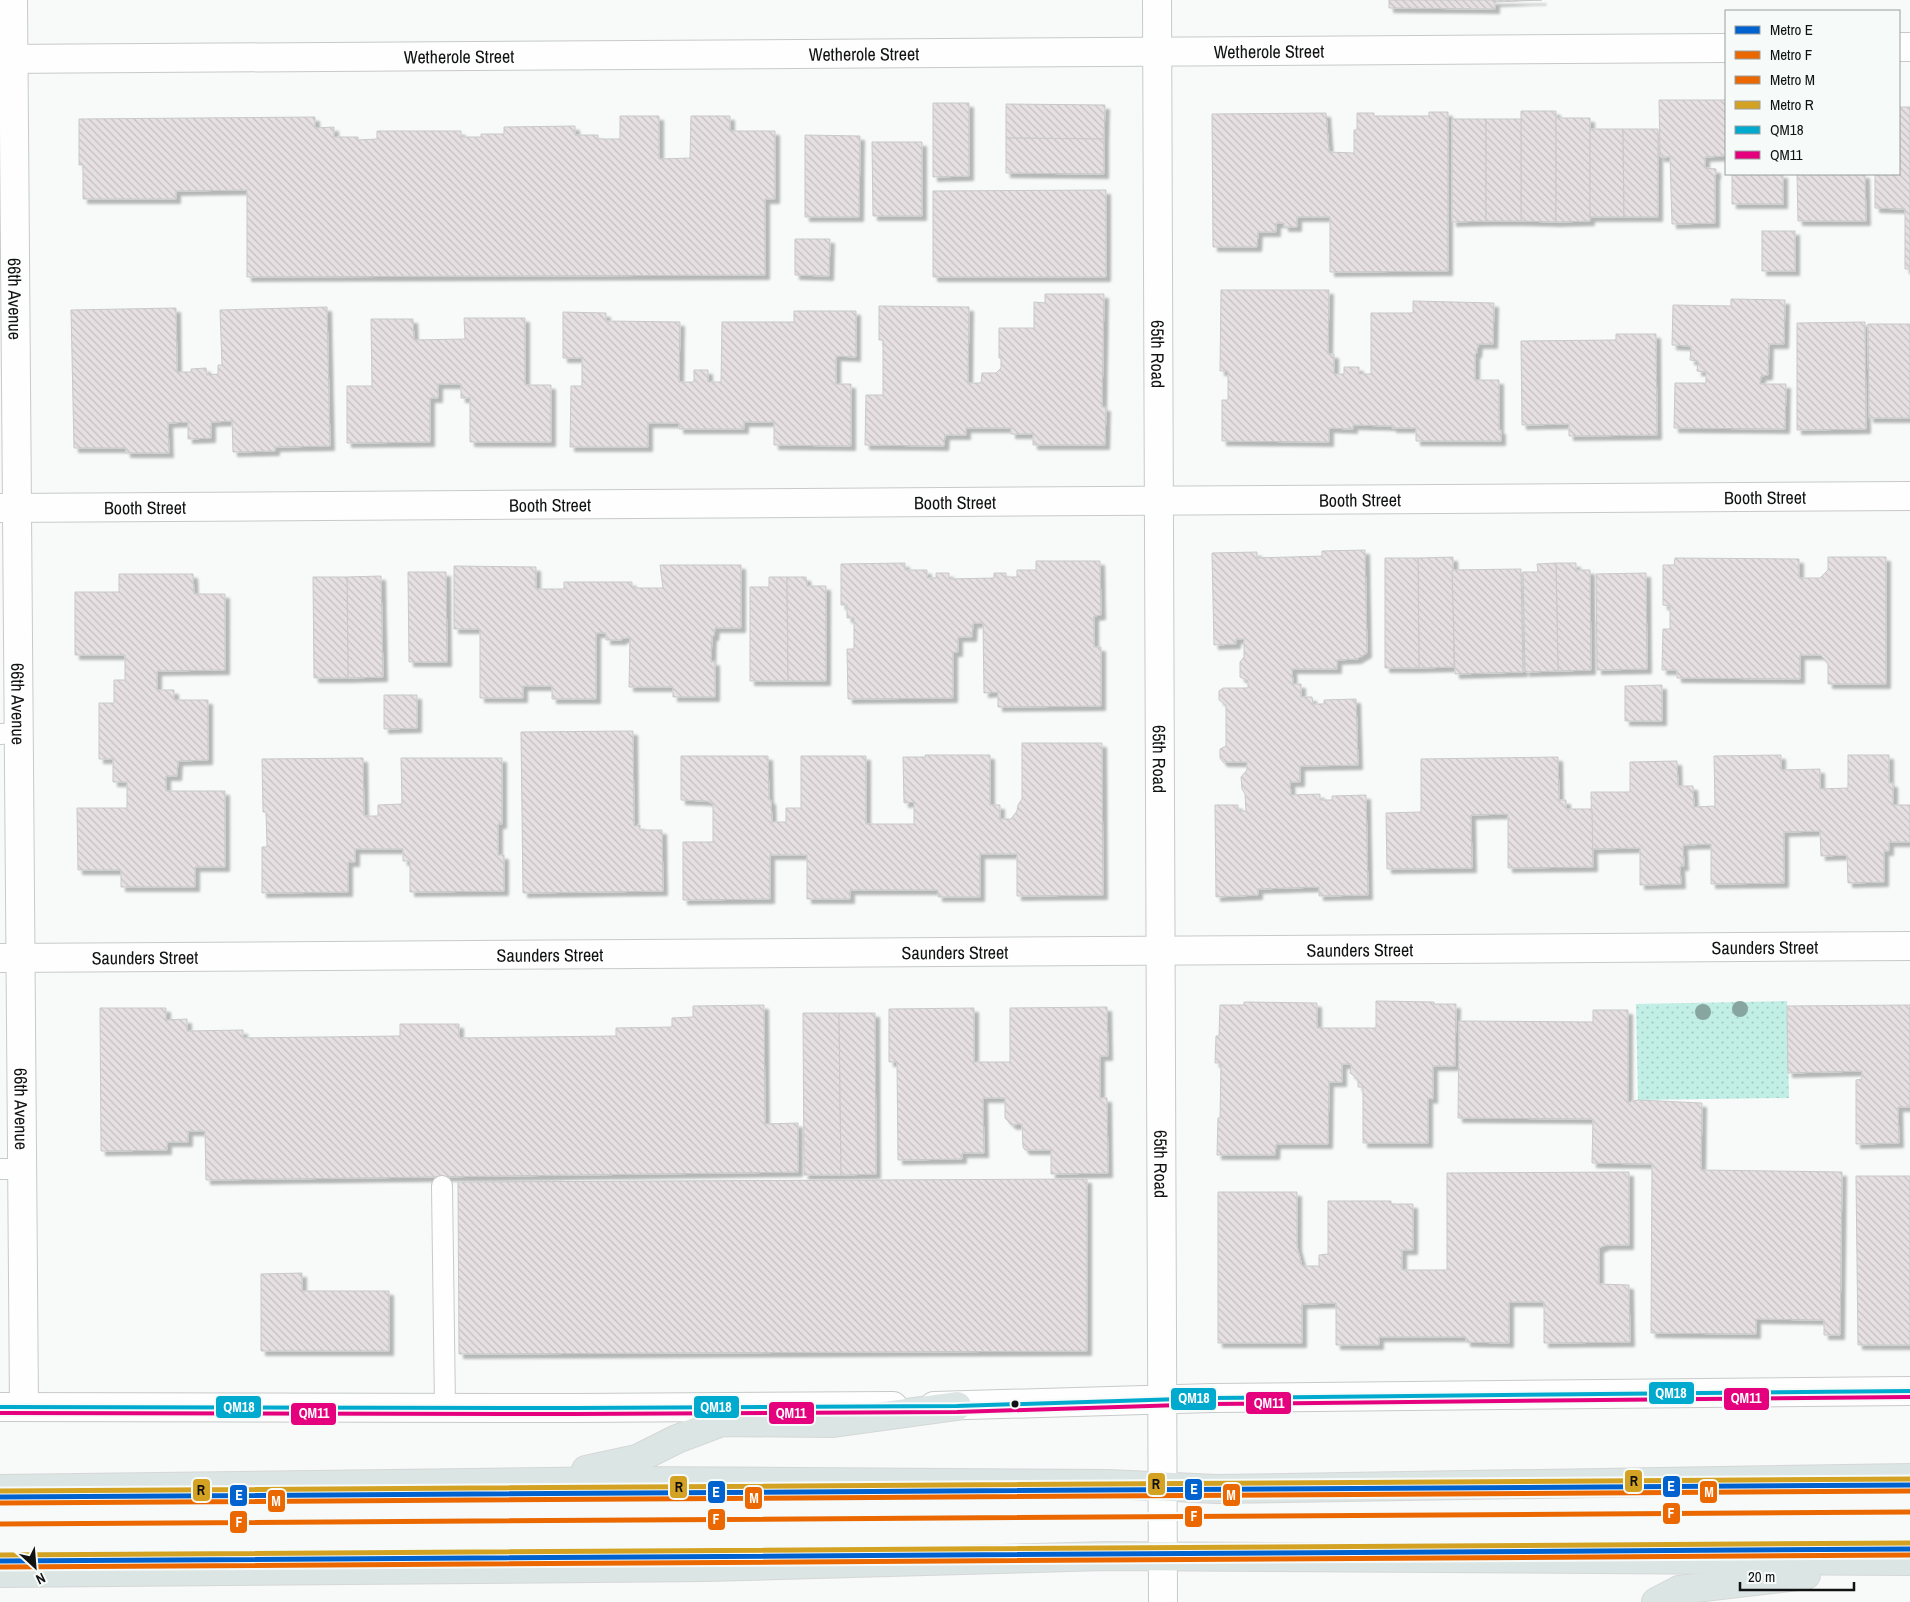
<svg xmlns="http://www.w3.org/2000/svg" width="1910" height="1602" font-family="'Archivo Narrow',sans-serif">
<defs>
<pattern id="park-dots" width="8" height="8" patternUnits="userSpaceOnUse" patternTransform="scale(1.25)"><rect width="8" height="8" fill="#c1eee5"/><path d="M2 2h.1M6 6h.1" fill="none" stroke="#a5cbc3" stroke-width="1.8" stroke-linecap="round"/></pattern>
<pattern id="building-back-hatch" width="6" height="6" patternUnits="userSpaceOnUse" patternTransform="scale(1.25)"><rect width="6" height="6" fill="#e6e0e2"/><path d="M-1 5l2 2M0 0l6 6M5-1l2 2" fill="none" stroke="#c4bfc1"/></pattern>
<filter id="shadow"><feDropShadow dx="4.5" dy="4.5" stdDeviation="1" flood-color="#0004"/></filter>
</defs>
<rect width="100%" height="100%" fill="#f7faf9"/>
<polygon fill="url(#park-dots)" points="1787,1001 1789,1098 1638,1100 1636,1004"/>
<g fill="url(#building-back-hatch)" stroke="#c9c9c9" filter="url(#shadow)">
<polygon points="1389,0 1495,0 1495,9 1389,8"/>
<polygon points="1495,0 1542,0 1495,2"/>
<polygon points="1659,100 1726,100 1726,156 1705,157 1705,168 1716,169 1716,175 1715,175 1715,223 1672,224 1670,157 1660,157"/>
<polygon points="933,103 969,103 969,176 933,177"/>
<polygon points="1006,104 1105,105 1104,139 1006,138"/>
<polygon points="1899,107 1910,107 1910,269 1905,269 1905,209 1875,208 1875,174 1899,174"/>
<polygon points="1521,111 1556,111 1556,222 1521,221"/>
<polygon points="1429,112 1448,112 1448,271 1330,272 1330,217 1297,217 1297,227 1284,227 1284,223 1276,223 1276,232 1258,232 1257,247 1213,247 1212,114 1326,113 1329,152 1354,153 1354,130 1357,130 1357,113 1374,113 1374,116 1429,116"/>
<polygon points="620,116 659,116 659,159 690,158 691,116 730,116 730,131 775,131 775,199 765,199 765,275 247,277 247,190 176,191 176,199 83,199 83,165 79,165 79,119 315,117 315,128 334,127 334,137 358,137 358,140 377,139 377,131 461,131 461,137 481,137 481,134 504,134 504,127 575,126 575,135 598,135 598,139 620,139"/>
<polygon points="1556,118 1590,118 1590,221 1556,222"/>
<polygon points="1452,119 1486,119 1486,221 1452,222"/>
<rect x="1486" y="119" width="35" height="102"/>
<polygon points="1590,129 1623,129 1624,217 1590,217"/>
<polygon points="1623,129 1658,129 1658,217 1624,217"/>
<polygon points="805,135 860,136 859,217 805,217"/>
<polygon points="1006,138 1104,139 1104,174 1006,173"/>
<polygon points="872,142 922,142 922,216 873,216"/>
<rect x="1732" y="174" width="51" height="30"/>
<polygon points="1797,174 1865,174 1866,221 1798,221"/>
<polygon points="1106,190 1106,277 933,277 933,191"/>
<rect x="1762" y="231" width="33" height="40"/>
<polygon points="795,239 830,239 829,276 795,275"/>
<polygon points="1221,290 1329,290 1328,354 1334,354 1334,374 1344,374 1344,367 1359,367 1359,374 1371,374 1371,313 1413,313 1413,301 1494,303 1493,344 1478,344 1477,353 1475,354 1475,380 1499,380 1499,430 1501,430 1501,441 1416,441 1416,428 1392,428 1392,426 1353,425 1353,429 1329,428 1329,442 1222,441 1222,400 1228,400 1228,371 1220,371"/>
<polygon points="1045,294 1104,294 1102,407 1106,407 1105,445 1033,445 1033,434 1011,434 1011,428 966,428 966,435 945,435 944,446 865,445 866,395 883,395 883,340 879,340 879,306 969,307 968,383 981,383 982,373 996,373 1001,368 1001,358 999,358 999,328 1034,328 1034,302 1045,303"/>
<polygon points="1731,299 1785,300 1784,344 1769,344 1768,375 1761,376 1760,384 1786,384 1785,429 1674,428 1675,383 1706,383 1706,372 1697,371 1698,361 1690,360 1691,346 1672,345 1673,305 1731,306"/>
<polygon points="327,307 330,446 275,447 275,451 233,452 232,421 211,422 211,438 188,439 188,422 168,423 169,453 126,453 126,448 74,448 71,310 176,308 177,372 191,372 191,369 206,368 207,375 218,374 218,365 222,365 220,310"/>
<polygon points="794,311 856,311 856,357 836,356 836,384 851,384 851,446 774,445 774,422 744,422 744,429 679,429 679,423 648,423 648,447 570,447 571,386 582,386 582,358 563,358 563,312 606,313 606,321 680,322 679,382 694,382 694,370 708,370 708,382 721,382 722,322 794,322"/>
<polygon points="464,318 525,318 525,385 551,385 551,442 470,442 470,398 461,398 461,384 438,384 438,398 430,398 430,442 347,443 347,386 372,386 371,319 413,319 414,340 465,339"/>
<polygon points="1865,322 1866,429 1797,430 1797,323"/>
<polygon points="1868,324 1910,324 1910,418 1869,418"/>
<polygon points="1616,334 1656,334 1657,435 1569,436 1569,424 1522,425 1521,341 1616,340"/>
<polygon points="1365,550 1367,653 1357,659 1337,660 1337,669 1292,669 1293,684 1301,684 1301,697 1312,697 1313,704 1324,704 1324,700 1356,699 1358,765 1300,766 1300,782 1290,782 1291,795 1320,794 1320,800 1332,800 1332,796 1366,795 1368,895 1319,896 1319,887 1258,889 1258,895 1216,897 1215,805 1238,805 1238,811 1246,811 1245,794 1242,789 1241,777 1247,770 1247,762 1223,762 1220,758 1220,749 1226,746 1226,705 1219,700 1219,691 1223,688 1248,688 1248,681 1240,677 1240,662 1244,657 1244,639 1236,639 1236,644 1214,645 1212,553 1257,552 1257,558 1322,556 1322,551"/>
<polygon points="1453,557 1454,667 1419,668 1418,558"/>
<polygon points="1828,557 1886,557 1886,684 1828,684 1828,663 1820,655 1800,655 1800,679 1677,678 1677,670 1662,670 1663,629 1670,629 1670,606 1663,605 1663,565 1674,565 1675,558 1799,559 1799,578 1820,578 1828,570"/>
<polygon points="1385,558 1418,558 1419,668 1385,668"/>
<polygon points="1036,561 1100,561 1101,615 1094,616 1094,647 1101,647 1101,706 998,707 998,692 984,693 983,623 973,623 972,637 958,637 958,652 953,652 953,698 848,699 847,649 854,649 854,618 847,618 847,605 841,605 841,564 905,563 905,570 927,570 927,578 936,578 936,573 949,573 949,579 994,578 994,573 1006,573 1006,577 1017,577 1017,570 1036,570"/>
<polygon points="1556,563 1576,563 1576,570 1590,570 1591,670 1558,671"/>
<polygon points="1556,563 1558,671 1525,672 1523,572 1538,572 1537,564"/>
<polygon points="660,565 741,565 741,628 715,628 714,636 712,636 711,662 715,661 715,697 673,697 673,687 629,687 630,638 622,638 622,640 606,640 606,633 596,633 596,699 552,699 552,686 523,686 523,698 480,698 480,629 454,629 454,566 536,567 536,589 564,589 564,582 632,582 632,588 663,588"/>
<polygon points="1521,569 1523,672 1455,674 1452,570"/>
<polygon points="408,572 446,572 447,662 409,662"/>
<polygon points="1646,573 1647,669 1597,670 1596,574"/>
<polygon points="119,574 193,574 194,594 225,594 225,670 157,671 157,690 174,690 174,700 208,700 208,760 178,761 177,776 166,776 166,791 225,791 225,867 195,867 195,887 121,887 121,870 78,870 77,808 127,808 127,782 113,782 113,759 99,759 99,703 114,703 114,680 125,680 125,655 75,655 75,592 119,592"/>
<polygon points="381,576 383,677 348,678 347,577"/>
<polygon points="313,577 347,577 348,678 314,678"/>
<polygon points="769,577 787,577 788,681 750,681 750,587 769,587"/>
<polygon points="787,577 806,577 807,586 826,586 826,681 788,681"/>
<polygon points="1662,685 1662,721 1625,721 1625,686"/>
<polygon points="384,695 417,695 417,728 384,729"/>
<polygon points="633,731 634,826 640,825 640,830 662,830 663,891 523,893 521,732"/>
<polygon points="1022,743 1102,743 1103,895 1017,896 1017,854 980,854 980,897 938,897 938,890 850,890 850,899 807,899 807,855 770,855 770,899 683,900 683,842 713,842 713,804 707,801 681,800 681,756 768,756 769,800 771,800 772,822 786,822 786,808 801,808 801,756 866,756 866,824 914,824 914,802 904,803 903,757 926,757 925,755 990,755 990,805 1000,805 1000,819 1011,819 1017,811 1018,805 1022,799"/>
<polygon points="1781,755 1781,770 1820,769 1820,789 1848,788 1848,755 1889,755 1889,783 1893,783 1893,805 1910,805 1910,842 1889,842 1889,851 1884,851 1884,882 1848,883 1847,855 1821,856 1820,831 1784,832 1784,883 1711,884 1711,844 1683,845 1684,866 1680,866 1681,884 1640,885 1640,848 1592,849 1591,792 1630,792 1630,762 1677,761 1678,786 1693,786 1694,807 1715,806 1714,756"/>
<polygon points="1558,757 1559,800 1566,800 1566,809 1592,809 1593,867 1508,868 1508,814 1471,815 1472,868 1387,869 1386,813 1421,812 1421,759"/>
<polygon points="363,758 364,816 378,816 378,805 402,804 401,758 502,758 502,824 498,824 498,855 504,855 504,891 410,892 410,861 403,861 403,849 355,849 355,862 348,862 348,892 262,893 262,847 267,847 266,812 263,812 262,759"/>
<polygon points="1376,1001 1434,1002 1434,1004 1456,1004 1455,1066 1433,1066 1433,1099 1428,1098 1428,1143 1363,1143 1363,1087 1358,1087 1358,1079 1350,1073 1351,1064 1342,1064 1342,1082 1329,1082 1328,1144 1276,1144 1275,1155 1217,1155 1218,1118 1220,1118 1221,1063 1215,1063 1216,1036 1219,1036 1220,1005 1244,1005 1244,1002 1317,1003 1317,1028 1376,1028"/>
<polygon points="764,1005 765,1124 798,1123 798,1172 206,1180 205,1131 188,1131 188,1142 167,1142 167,1150 101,1151 100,1008 166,1008 166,1020 187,1019 187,1031 243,1030 243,1038 400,1036 400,1024 459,1024 459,1038 616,1036 616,1028 672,1027 672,1018 693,1017 693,1006"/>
<polygon points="1910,1005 1910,1107 1898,1107 1899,1143 1856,1144 1856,1080 1862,1079 1862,1071 1788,1073 1787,1006"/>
<polygon points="1107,1007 1108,1056 1100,1056 1100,1098 1107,1098 1108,1173 1051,1174 1051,1150 1025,1150 1023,1147 1022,1124 1012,1125 1005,1118 1005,1098 983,1098 984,1153 962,1153 962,1159 898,1160 897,1062 889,1062 889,1009 974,1008 974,1062 1010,1062 1010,1008"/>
<polygon points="1593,1010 1628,1010 1628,1102 1638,1100 1702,1103 1701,1170 1842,1172 1840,1335 1824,1335 1824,1320 1756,1319 1756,1334 1651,1333 1652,1164 1592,1163 1593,1119 1458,1118 1459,1021 1593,1022"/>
<polygon points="803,1013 839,1013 841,1175 804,1175"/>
<polygon points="839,1013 875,1013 876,1174 841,1175"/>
<polygon points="1629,1172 1629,1245 1606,1245 1599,1248 1599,1284 1629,1285 1630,1342 1544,1343 1544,1302 1509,1302 1509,1343 1466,1342 1466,1337 1379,1337 1379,1345 1336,1345 1336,1303 1302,1304 1302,1343 1218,1343 1218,1192 1297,1192 1297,1246 1302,1266 1319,1266 1319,1255 1328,1254 1328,1201 1391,1201 1391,1204 1413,1204 1413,1250 1402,1250 1402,1270 1447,1270 1447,1173"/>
<polygon points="1856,1176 1910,1176 1910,1345 1858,1345"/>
<polygon points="1087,1179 1087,1351 459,1354 458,1182"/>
<polygon points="302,1273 302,1291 389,1291 389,1351 261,1351 261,1274"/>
</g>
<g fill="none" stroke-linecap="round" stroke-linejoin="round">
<defs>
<g id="service">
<polyline points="0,734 18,733"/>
<polyline points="0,1169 22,1169"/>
<polyline points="442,1186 445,1407"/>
</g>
<g id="minor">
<path id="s1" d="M13,0L24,1407"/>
<path id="s2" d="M1157,0L1163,1602"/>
<polyline points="1899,47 1910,47"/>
<path id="s3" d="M0,59L1726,48"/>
<path id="s4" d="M0,508L1910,496"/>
<path id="s5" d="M0,958L1910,946"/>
</g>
<g id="tertiary">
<polyline points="934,1406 1212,1398 1910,1391"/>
<polyline points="0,1407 574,1408 893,1406"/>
</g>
<g id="primary">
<polyline points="586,1470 637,1459 677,1439 722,1422 833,1423 957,1406"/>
<polyline points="0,1489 626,1481 1108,1484 1217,1489 1910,1478"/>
<polyline points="0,1573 706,1567 1106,1556 1910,1561"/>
<polyline points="1656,1602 1679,1590 1806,1575"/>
</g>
</defs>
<use href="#service" stroke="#c7cac9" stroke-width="22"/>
<use href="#minor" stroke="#c7cac9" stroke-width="30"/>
<use href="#tertiary" stroke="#c7cac9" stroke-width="30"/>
<use href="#primary" stroke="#d6d7d7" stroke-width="30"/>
<use href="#service" stroke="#fefefe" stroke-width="20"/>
<use href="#minor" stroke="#fefefe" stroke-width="28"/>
<use href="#tertiary" stroke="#fefefe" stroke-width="28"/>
<use href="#primary" stroke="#dbe5e3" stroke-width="28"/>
<defs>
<polyline id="bus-1" points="0,1407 574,1408 957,1406 1212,1398 1910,1391"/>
<polyline id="bus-2" points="0,1413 574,1414 957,1412 1212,1404 1910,1397"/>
</defs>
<use href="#bus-1" stroke="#f6fbfa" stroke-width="8"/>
<use href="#bus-2" stroke="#f6fbfa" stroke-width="8"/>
<use href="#bus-1" stroke="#00a9ce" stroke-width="4"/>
<use href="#bus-2" stroke="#e5007d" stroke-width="4"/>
<defs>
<g id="metro-1">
<polyline points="0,1497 1910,1485"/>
<polyline points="0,1561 1910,1549"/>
</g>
<polyline id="metro-2" points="0,1524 1910,1512"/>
<g id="metro-3">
<polyline points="0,1503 1910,1491"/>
<polyline points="0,1567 1910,1555"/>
</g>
<g id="metro-4">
<polyline points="0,1491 1910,1479"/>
<polyline points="0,1555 1910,1543"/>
</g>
</defs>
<use href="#metro-1" stroke="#f6fbfa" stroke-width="9"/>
<use href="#metro-2" stroke="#f6fbfa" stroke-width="9"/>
<use href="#metro-3" stroke="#f6fbfa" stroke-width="9"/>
<use href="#metro-4" stroke="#f6fbfa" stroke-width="9"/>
<use href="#metro-1" stroke="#0062cf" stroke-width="5"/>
<use href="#metro-2" stroke="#eb6800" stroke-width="5"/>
<use href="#metro-3" stroke="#eb6800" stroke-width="5"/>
<use href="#metro-4" stroke="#d4a223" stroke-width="5"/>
</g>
<g fill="#88a6a0">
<circle cx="1740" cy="1009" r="8"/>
<circle cx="1703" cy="1012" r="8"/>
</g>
<circle fill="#111212" stroke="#f6fbfa" stroke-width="2" cx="1015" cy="1404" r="4.5"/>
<g text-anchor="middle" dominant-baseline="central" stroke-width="4" stroke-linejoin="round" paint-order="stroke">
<g font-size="18" fill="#111212" stroke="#f6fbfa">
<text stroke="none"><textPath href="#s3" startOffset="1269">Wetherole Street</textPath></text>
<text stroke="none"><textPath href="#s3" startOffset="864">Wetherole Street</textPath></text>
<text stroke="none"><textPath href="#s3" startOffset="459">Wetherole Street</textPath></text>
<text stroke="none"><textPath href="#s1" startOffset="299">66th Avenue</textPath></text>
<text stroke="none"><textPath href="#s2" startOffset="354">65th Road</textPath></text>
<text stroke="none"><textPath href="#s4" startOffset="1765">Booth Street</textPath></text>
<text stroke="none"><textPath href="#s4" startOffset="1360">Booth Street</textPath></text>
<text stroke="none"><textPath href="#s4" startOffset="955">Booth Street</textPath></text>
<text stroke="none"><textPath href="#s4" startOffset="550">Booth Street</textPath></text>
<text stroke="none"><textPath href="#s4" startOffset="145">Booth Street</textPath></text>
<text stroke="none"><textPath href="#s1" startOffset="704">66th Avenue</textPath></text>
<text stroke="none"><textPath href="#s2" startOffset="759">65th Road</textPath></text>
<text stroke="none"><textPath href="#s5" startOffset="1765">Saunders Street</textPath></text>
<text stroke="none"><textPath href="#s5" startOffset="1360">Saunders Street</textPath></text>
<text stroke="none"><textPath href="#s5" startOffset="955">Saunders Street</textPath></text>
<text stroke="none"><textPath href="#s5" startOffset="550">Saunders Street</textPath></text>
<text stroke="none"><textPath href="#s5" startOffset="145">Saunders Street</textPath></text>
<text stroke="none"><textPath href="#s1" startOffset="1109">66th Avenue</textPath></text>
<text stroke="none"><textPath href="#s2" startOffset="1164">65th Road</textPath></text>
</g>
</g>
<g stroke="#f6fbfa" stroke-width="2">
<rect x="1648" y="1381" width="47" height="24" rx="5" fill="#00a9ce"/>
<rect x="1170" y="1387" width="47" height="24" rx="5" fill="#00a9ce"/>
<rect x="1723" y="1387" width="47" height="24" rx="5" fill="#e5007d"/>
<rect x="1245" y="1391" width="47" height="24" rx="5" fill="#e5007d"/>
<rect x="693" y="1395" width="47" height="24" rx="5" fill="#00a9ce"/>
<rect x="215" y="1395" width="47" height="24" rx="5" fill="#00a9ce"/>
<rect x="768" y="1401" width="47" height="24" rx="5" fill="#e5007d"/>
<rect x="290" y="1402" width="47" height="24" rx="5" fill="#e5007d"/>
<rect x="1624" y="1469" width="19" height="24" rx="5" fill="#d4a223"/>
<rect x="1147" y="1472" width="19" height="24" rx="5" fill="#d4a223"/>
<rect x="1662" y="1475" width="19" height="23" rx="5" fill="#0062cf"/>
<rect x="669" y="1475" width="19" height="24" rx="5" fill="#d4a223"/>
<rect x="1184" y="1478" width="19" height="23" rx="5" fill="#0062cf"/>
<rect x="192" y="1478" width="19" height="24" rx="5" fill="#d4a223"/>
<rect x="1699" y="1480" width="19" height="24" rx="5" fill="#eb6800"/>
<rect x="707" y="1480" width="19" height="24" rx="5" fill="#0062cf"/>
<rect x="1222" y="1483" width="19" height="24" rx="5" fill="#eb6800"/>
<rect x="229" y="1484" width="19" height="23" rx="5" fill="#0062cf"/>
<rect x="744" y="1486" width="19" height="24" rx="5" fill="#eb6800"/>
<rect x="267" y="1489" width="19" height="24" rx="5" fill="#eb6800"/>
<rect x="1662" y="1502" width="19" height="23" rx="5" fill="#eb6800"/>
<rect x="1184" y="1505" width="19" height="23" rx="5" fill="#eb6800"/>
<rect x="707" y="1508" width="19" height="23" rx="5" fill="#eb6800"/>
<rect x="229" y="1510" width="19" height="24" rx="5" fill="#eb6800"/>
</g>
<g font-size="14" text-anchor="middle" font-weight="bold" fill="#fff">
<text x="1671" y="1398">QM18</text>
<text x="1194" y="1403">QM18</text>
<text x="1746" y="1403">QM11</text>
<text x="1269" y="1408">QM11</text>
<text x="716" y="1412">QM18</text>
<text x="239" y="1412">QM18</text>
<text x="791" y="1418">QM11</text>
<text x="314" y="1418">QM11</text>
<text x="1671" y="1491">E</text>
<text x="1194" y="1494">E</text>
<text x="1709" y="1497">M</text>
<text x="716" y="1497">E</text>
<text x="1231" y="1500">M</text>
<text x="239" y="1500">E</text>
<text x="754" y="1503">M</text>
<text x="276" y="1506">M</text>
<text x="1671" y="1518">F</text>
<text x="1194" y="1521">F</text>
<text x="716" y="1524">F</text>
<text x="239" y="1527">F</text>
</g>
<g font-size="14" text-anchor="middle" font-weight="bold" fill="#111">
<text x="1634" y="1486">R</text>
<text x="1156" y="1489">R</text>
<text x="679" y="1492">R</text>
<text x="201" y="1495">R</text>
</g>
<rect x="1725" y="10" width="175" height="165" fill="#f6fbfa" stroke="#9a9e9d"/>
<rect x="1735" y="26" width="25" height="8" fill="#0062cf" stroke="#9a9e9d"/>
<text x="1770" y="35" font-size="15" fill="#111212">Metro E</text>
<rect x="1735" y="51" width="25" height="8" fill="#eb6800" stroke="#9a9e9d"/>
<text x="1770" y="60" font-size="15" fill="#111212">Metro F</text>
<rect x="1735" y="76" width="25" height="8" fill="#eb6800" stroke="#9a9e9d"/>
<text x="1770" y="85" font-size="15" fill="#111212">Metro M</text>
<rect x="1735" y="101" width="25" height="8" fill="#d4a223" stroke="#9a9e9d"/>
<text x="1770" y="110" font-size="15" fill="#111212">Metro R</text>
<rect x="1735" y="126" width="25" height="8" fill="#00a9ce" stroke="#9a9e9d"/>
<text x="1770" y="135" font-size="15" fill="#111212">QM18</text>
<rect x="1735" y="151" width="25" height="8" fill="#e5007d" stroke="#9a9e9d"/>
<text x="1770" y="160" font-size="15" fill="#111212">QM11</text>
<g transform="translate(35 1567) rotate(154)" stroke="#f6fbfa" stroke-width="4" paint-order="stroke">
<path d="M0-4L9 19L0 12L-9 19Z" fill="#111212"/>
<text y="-8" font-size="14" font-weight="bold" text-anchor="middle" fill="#111212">N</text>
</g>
<path d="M1740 1582v8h114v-8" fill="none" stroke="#111212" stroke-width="2.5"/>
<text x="1748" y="1582" font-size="15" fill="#111212" stroke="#f6fbfa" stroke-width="4" paint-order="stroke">20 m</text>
</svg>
